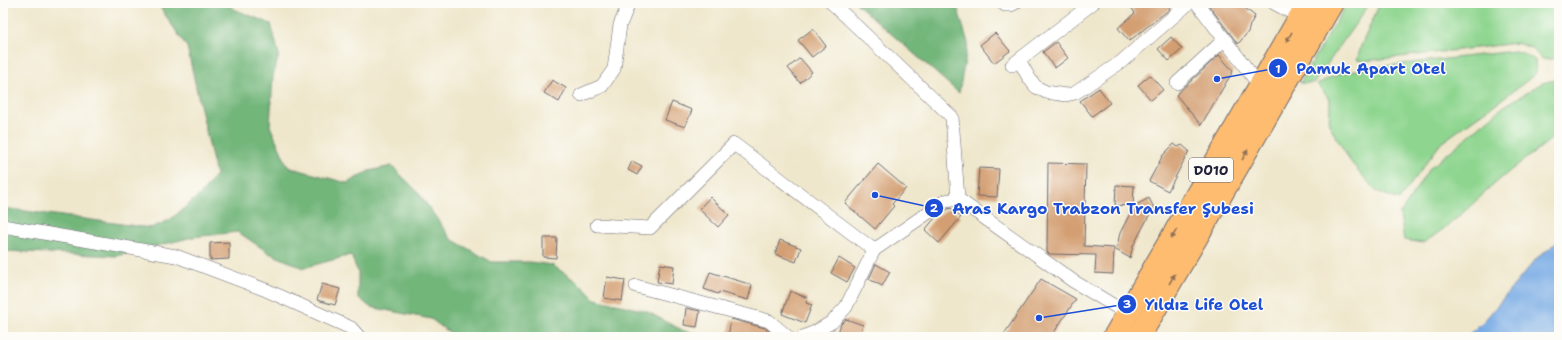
<svg xmlns="http://www.w3.org/2000/svg" width="1562" height="340" font-family="'Shantell Sans',sans-serif">
<rect width="100%" height="100%" fill="#fdfcf7"/>
<filter id="ink" filterUnits="userSpaceOnUse"><feTurbulence type="fractalNoise" baseFrequency=".025" numOctaves="2"/><feDisplacementMap in="SourceGraphic" scale="8" xChannelSelector="R" yChannelSelector="G"/><feConvolveMatrix kernelMatrix="1 2 1 2 8 2 1 2 1" color-interpolation-filters="sRGB"/></filter>
<filter id="wash" filterUnits="userSpaceOnUse"><feTurbulence type="fractalNoise" baseFrequency=".012" numOctaves="4" result="noise"/><feDisplacementMap in="SourceGraphic" scale="16" xChannelSelector="R" yChannelSelector="G"/><feGaussianBlur stdDeviation="0.9" result="paint"/><feColorMatrix in="noise" values="0 0 0 0 0 0 0 0 0 0 0 0 0 0 0 0 0 1.4 0 .05"/><feComposite in="paint" operator="in"/></filter>
<g filter="url(#wash)">
<rect width="100%" height="100%" fill="#efe7cc"/>
<g fill="#8ed58f" stroke="#587c65">
<polygon points="1347,3 1370,3 1314,83 1300,83"/>
<polygon points="1380,3 1559,3 1559,54 1552,59 1542,59 1531,48 1517,43 1365,61 1357,60 1361,46"/>
<polygon points="1515,51 1522,53 1535,60 1536,73 1524,83 1441,143 1399,200 1376,191 1350,161 1329,124 1330,100 1317,84 1341,73 1367,68"/>
<path d="M1559,79V131C1545,146 1527,157 1511,170C1481,194 1456,223 1423,243L1404,240L1400,214L1429,169L1503,107L1542,83Z"/>
</g>
<g fill="#72b67a" stroke="#4a6c5a">
<polygon points="157,3 224,3 236,10 271,24 279,55 273,76 270,126 288,167 347,183 369,171 392,166 418,192 451,239 492,262 530,262 552,265 579,283 595,299 646,311 684,331 715,337 455,337 431,319 370,307 358,297 358,273 351,255 303,268 269,253 238,232 193,237 116,256 3,251 3,208 151,228 171,219 201,194 216,175 187,47"/>
<polygon points="856,3 956,3 968,43 959,93"/>
</g>
<polygon fill="#79ace5" stroke="#4e6790" points="1559,241 1559,337 1466,337 1485,320 1537,258"/>
<g id="blocks">
<g fill="#d39e71">
<polygon points="1128,3 1167,3 1170,9 1129,41 1118,28 1135,13"/>
<polygon points="1207,3 1238,3 1255,16 1250,25 1248,32 1238,44"/>
<polygon points="813,29 826,46 812,57 798,40"/>
<polygon points="995,33 1010,51 994,63 980,45"/>
<polygon points="1171,37 1182,49 1169,61 1158,49"/>
<polygon points="1056,42 1068,58 1055,68 1043,52"/>
<polygon points="1219,55 1233,71 1201,125 1176,95"/>
<polygon points="800,58 812,72 800,83 788,68"/>
<polygon points="1150,75 1163,90 1151,100 1138,85"/>
<polygon points="552,80 566,88 559,102 544,93"/>
<polygon points="1099,88 1110,103 1092,116 1080,101"/>
<polygon points="672,102 692,110 685,127 665,120"/>
<polygon points="1174,144 1178,147 1182,145 1189,151 1168,191 1149,181 1163,155"/>
<polygon points="632,161 642,166 637,175 628,170"/>
<polygon points="1048,163 1086,164 1084,246 1114,248 1113,274 1095,273 1096,255 1049,254 1047,252"/>
<polygon points="878,164 906,188 892,204 894,206 875,229 845,203"/>
<polygon points="979,168 999,169 997,197 977,196"/>
<polygon points="1116,185 1134,186 1133,206 1115,205"/>
<polygon points="710,197 729,215 718,227 699,209"/>
<polygon points="1149,198 1155,210 1151,212 1133,246 1130,258 1116,250 1120,233 1134,206"/>
<polygon points="951,208 961,217 939,243 925,230 935,218 948,209"/>
<polygon points="543,238 557,238 556,258 543,257"/>
<polygon points="780,240 801,248 796,262 775,254"/>
<polygon points="229,242 229,259 210,260 210,243"/>
<polygon points="839,258 855,268 847,282 831,273"/>
<polygon points="660,264 674,266 672,284 657,282"/>
<polygon points="876,264 890,272 882,286 869,279"/>
<polygon points="710,272 752,285 748,300 719,292 718,294 704,289"/>
<polygon points="607,277 625,280 622,301 604,298"/>
<polygon points="1041,279 1076,299 1051,337 1002,337"/>
<polygon points="322,284 340,289 335,305 317,300"/>
<polygon points="790,291 808,298 806,303 812,305 805,323 782,314"/>
<polygon points="686,308 700,311 697,327 684,325"/>
<polygon points="731,319 765,328 770,332 768,337 728,337"/>
<polygon points="846,319 863,325 859,337 843,337 837,335 841,324"/>
</g>
</g>
</g>
<g filter="url(#ink)">
<use href="#blocks" fill-opacity="0" stroke="#6a676e" stroke-width="1"/>
<g fill="none" stroke-linecap="round" stroke-linejoin="round">
<defs>
<g id="minor">
<polyline points="832,3 952,117 958,199 1073,281 1128,314"/>
<polyline points="1003,3 1005,5 1011,5 1015,3"/>
<polyline points="1197,3 1259,85"/>
<polyline points="1274,3 1300,17"/>
<polyline points="1019,60 1029,78 1036,87 1046,92 1066,95 1075,93 1121,62 1189,3"/>
<polyline points="1012,65 1093,3"/>
<polyline points="1177,83 1225,39"/>
<polyline points="581,95 602,86 614,69 620,25 629,3"/>
<polyline points="597,225 650,228 734,144 874,250 846,307 832,322 815,332 803,337"/>
<polyline points="3,226 176,256 266,290 351,328 359,337"/>
<polyline points="874,250 945,201 958,199"/>
<polyline points="636,286 769,321 788,337"/>
</g>
<g id="trunk">
<polyline points="1114,337 1308,3"/>
<polyline points="1139,337 1332,3"/>
</g>
</defs>
<use href="#minor" stroke="#6a676e" stroke-width="14"/>
<use href="#trunk" stroke="#6a676e" stroke-width="24"/>
<use href="#minor" stroke="#fff" stroke-width="13"/>
<use href="#trunk" stroke="#fdbc70" stroke-width="22"/>
</g>
<defs><path id="oneway-solid" d="M-6-.8H1V-3.2L6.5 0L1 3.2V.8H-6Z"/></defs>
<g fill="#906f56">
<use href="#oneway-solid" transform="translate(1289 37) rotate(121)"/>
<use href="#oneway-solid" transform="translate(1245 155) rotate(-60)"/>
<use href="#oneway-solid" transform="translate(1174 234) rotate(120)"/>
<use href="#oneway-solid" transform="translate(1172 279) rotate(-60)"/>
</g>
</g>
<g text-anchor="middle" dominant-baseline="central" stroke-width="3" stroke-linejoin="round" paint-order="stroke">
<rect fill="#fdfcf7" stroke="#646373" stroke-width="1" x="1189" y="158" width="44" height="24" rx="3"/>
<g font-size="14" font-weight="bold" fill="#22223b">
<text x="1211" y="170">D010</text>
</g>
</g>
<path fill="none" stroke="#1d4ed8" stroke-width="1.5" d="M1217 79L1278 68M875 195L934 208M1039 318L1127 304"/>
<g fill="#1d4ed8" stroke="#fdfcf7" stroke-width="1.5">
<circle cx="1217" cy="79" r="4"/>
<circle cx="875" cy="195" r="4"/>
<circle cx="1039" cy="318" r="4"/>
<circle cx="1278" cy="68" r="10"/>
<circle cx="934" cy="208" r="10"/>
<circle cx="1127" cy="304" r="10"/>
</g>
<g font-size="12" text-anchor="middle" font-weight="bold" fill="#fff">
<text x="1278" y="73">1</text>
<text x="934" y="212">2</text>
<text x="1127" y="308">3</text>
</g>
<g font-size="16" text-anchor="middle" font-weight="bold" fill="#1d4ed8" stroke="#fdfcf7" stroke-width="3" stroke-linejoin="round" paint-order="stroke">
<text x="1371" y="74">Pamuk Apart Otel</text>
<text x="1103" y="214">Aras Kargo Trabzon Transfer Şubesi</text>
<text x="1204" y="310">Yıldız Life Otel</text>
</g>
<rect width="1562" height="340" fill="none" stroke="#fdfcf7" stroke-width="16"/>
</svg>
